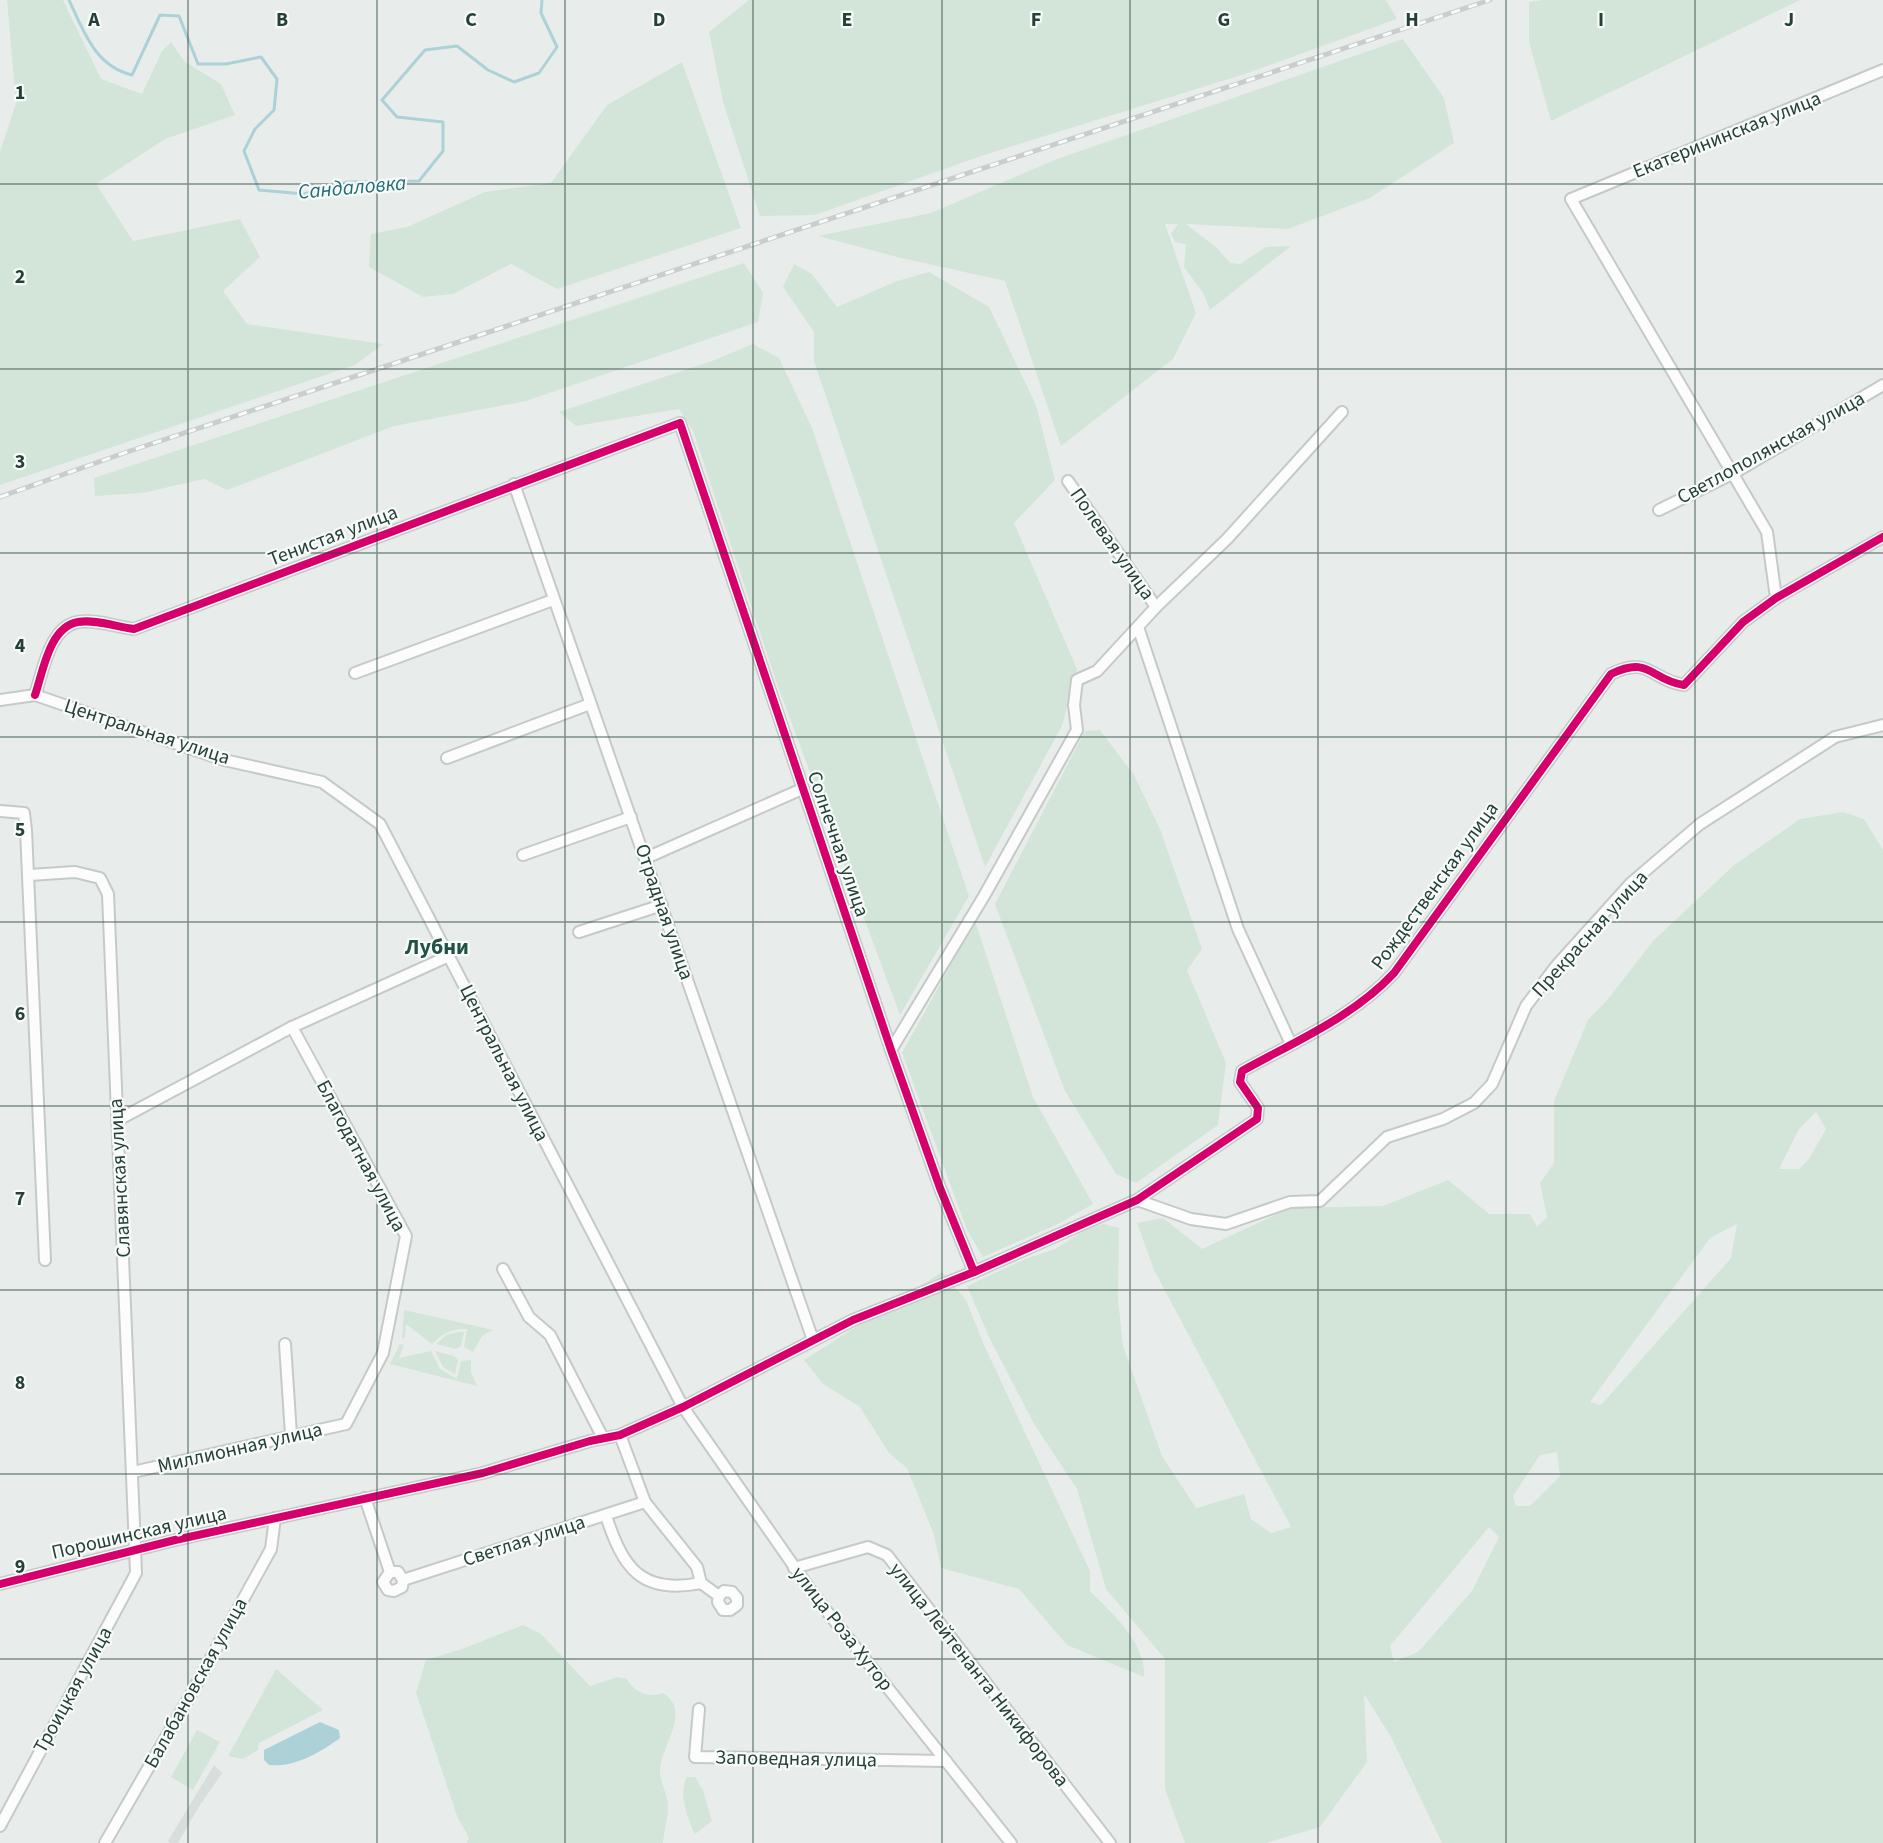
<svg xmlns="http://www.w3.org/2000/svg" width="1883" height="1843" font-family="'Source Sans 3',sans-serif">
<rect width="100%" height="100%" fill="#e8edeb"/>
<polygon fill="#d7dedb" points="214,1765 222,1773 198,1808 178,1843 170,1843 168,1841"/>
<g fill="#d3e5d8" fill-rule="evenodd">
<polygon points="7,0 63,0 101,79 142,94 162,51 171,42 184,61 221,84 235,115 165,139 96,184 133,241 240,219 260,257 223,291 247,324 383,344 355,365 0,485 0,152 16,103"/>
<polygon points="749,0 1386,0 1397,19 1248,73 984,155 815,215 760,216 723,102 709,32"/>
<polygon points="1543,0 1800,0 1551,121 1529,42 1529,2"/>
<polygon points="1403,39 1444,98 1454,143 1370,198 1288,229 1186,224 1217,248 1230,263 1240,264 1266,247 1291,246 1210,310 1203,293 1184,267 1186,244 1175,242 1171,234 1178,224 1165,224 1196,313 1173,359 1061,446 1005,281 901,258 818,236 931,213 1057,159"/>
<polygon points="682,62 741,228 557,289 511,264 453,294 423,297 369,267 371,234 407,227 485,192 551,183 607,105"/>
<polygon points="744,263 763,293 758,322 526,401 394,426 227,490 204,479 142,493 95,496 94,478"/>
<polygon points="794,264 812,274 837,307 897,281 929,272 989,307 1036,405 1055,480 1014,523 1077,669 1062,726 985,867 814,361 814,332 783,287"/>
<polygon points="753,344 779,358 812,428 969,896 900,1015 776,681 693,431 679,409 576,426 559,412 712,361"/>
<polygon points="1100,730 1134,775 1160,829 1202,949 1187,970 1226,1063 1218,1125 1136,1183 1116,1174 1065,1091 995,904 1085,731"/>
<path d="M1843,812L1864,819L1883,850V1843H1442L1391,1737L1364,1694L1367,1762L1320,1827L1266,1843H1185L1165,1789V1659L1106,1589L1077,1489L1034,1424L990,1339L967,1286L1025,1259L1055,1249L1088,1228L1104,1224L1119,1228L1118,1299L1123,1346L1162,1456L1196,1508L1244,1494L1251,1519L1271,1533L1291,1527L1154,1270L1137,1223L1163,1218L1202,1249L1290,1208L1383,1206L1448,1180L1489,1214H1530L1537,1227L1547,1217L1540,1183L1554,1163V1101L1588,1020L1608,999L1653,941L1733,866L1800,819ZM1816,1112L1826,1129L1809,1159L1799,1169H1779L1799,1129ZM1737,1224L1731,1258L1601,1405L1590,1402L1710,1238ZM1557,1452L1560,1476L1530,1506H1516L1513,1496L1540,1455ZM1489,1527L1499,1537L1472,1591L1418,1652L1394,1662L1390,1646Z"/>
<polygon points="975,921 1033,1097 1093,1204 1058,1224 983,1257 967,1230 902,1053"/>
<path d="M942,1272L966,1300L984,1345L1090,1571V1591C1111,1612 1147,1644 1144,1677L1067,1645L1019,1589L941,1568L934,1535L907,1468L889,1453L860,1407L823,1384L804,1360Z"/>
<path d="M404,1310L493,1330L482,1336L473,1352L464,1347L467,1329C452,1328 443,1333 432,1344L406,1324L405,1338H402Z"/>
<polygon points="458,1332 464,1332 461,1346 456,1349 436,1344 446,1335"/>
<polygon points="400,1344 404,1345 399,1358 431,1351 440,1369 457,1379 461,1361 471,1360 471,1372 477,1386 390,1364"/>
<polygon points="435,1351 454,1356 458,1360 455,1374 443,1367"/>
<path d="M523,1625L541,1634L590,1686L618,1677L627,1679C635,1693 648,1698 663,1693C692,1711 662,1744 660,1769C659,1781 668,1794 668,1806C668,1818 664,1831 663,1843H467L469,1838L457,1816L416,1693L426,1660L462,1649Z"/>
<polygon points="276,1669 323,1710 259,1743 258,1750 243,1759 228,1756"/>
<polygon points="197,1730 220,1742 193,1790 171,1777"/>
<path d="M687,1777H695L703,1790L712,1821L695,1834C687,1818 678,1792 687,1777Z"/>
</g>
<path fill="#acd2d7" d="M320,1722L339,1730L340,1738C321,1752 294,1768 269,1765L264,1760V1750Z"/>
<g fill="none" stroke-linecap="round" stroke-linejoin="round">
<path stroke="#acd2d7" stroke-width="3" d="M69,0C84,32 95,66 132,75L160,15L179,16L198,64H226L261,57L277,79L274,110L255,129L244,151L259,190L304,194L348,182L419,181L443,151V122L397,117L382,100L425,50L457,46L488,70L514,82L539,73L557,47L541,13L542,0"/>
<defs>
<g id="minor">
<polyline points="1068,481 1156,607"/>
<polyline points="514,484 813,1340"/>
<polyline points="1659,510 1734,473 1883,385"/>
<polyline points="1776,598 1767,532 1571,199 1883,70"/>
<polyline points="1138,627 1238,929 1291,1044"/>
<polyline points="355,673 553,600"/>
<path d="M35,695C43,672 49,627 78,622C95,619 117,627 134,629L680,423L891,1050L940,1188L974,1272"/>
<polyline points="0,700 35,695 224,760 322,782 380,824 683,1407 814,1595 1011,1843"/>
<polyline points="447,758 590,704"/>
<polyline points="0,811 24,813 26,830 45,1260"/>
<polyline points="523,855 631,817"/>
<polyline points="646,858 802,789"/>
<polyline points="579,932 662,905"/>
<polyline points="891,1050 984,896 1077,730 1074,705 1077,680 1097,671 1156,607 1227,539 1342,412"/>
<polyline points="118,1120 292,1027 449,956"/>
<polyline points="1137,1200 1191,1219 1226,1224 1290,1202 1320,1201 1387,1137 1443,1119 1474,1103 1492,1084 1526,1006 1557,965 1631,883 1700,824 1835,737 1883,725"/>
<polyline points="503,1269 529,1317 550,1335 603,1438"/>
<polyline points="285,1344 291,1435"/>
<polyline points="620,1435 645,1502 697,1567 701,1583 719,1596 718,1602 723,1610 730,1610 737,1605 737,1598 732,1592 724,1591 719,1596"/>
<polyline points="133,1472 346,1424 383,1353 406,1236 292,1027"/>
<polyline points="365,1498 390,1572"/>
<path d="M606,1516C623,1567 640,1595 701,1583"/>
<polyline points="794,1568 868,1547 887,1555 1110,1843"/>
<polyline points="403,1580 402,1587 394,1591 388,1590 383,1582 390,1572 398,1572 403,1580 645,1502"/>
<path d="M0,1584L175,1540L483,1473L590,1441L620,1435L683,1407L853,1320L974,1272L1137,1200L1257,1119L1258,1108L1240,1082L1242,1071C1294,1042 1353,1017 1394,973L1611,674C1650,655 1650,680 1684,685L1743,622L1776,598L1883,537"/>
<polyline points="699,1709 695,1757 946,1761"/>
<polyline points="0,1826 136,1573 108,894 100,878 75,872 29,875"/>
<polyline points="105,1843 191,1694 271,1549 275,1518"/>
</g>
</defs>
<use href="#minor" stroke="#c5cac8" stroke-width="14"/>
<use href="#minor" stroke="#fcfcfc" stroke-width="10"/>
<defs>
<polyline id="rail" points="0,497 124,453 1490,0"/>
</defs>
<use href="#rail" stroke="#c9cdcc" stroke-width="5"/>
<use href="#rail" stroke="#f7fbf9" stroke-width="3" stroke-dasharray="9" stroke-linecap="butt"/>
<defs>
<g id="cycleway">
<path d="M35,695C43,672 49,627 78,622C95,619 117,627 134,629L680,423L891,1050L940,1188L974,1272"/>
<path d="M0,1584L175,1540L483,1473L590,1441L620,1435L683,1407L853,1320L974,1272L1137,1200L1257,1119L1258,1108L1240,1082L1242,1071C1294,1042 1353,1017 1394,973L1611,674C1650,655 1650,680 1684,685L1743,622L1776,598L1883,537"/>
</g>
</defs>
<use href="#cycleway" stroke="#f7fbf9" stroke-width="11"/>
<use href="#cycleway" stroke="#d6006c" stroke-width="8"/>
</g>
<path fill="none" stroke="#264038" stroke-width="1.5" stroke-opacity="0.55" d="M188,0V1843M377,0V1843M565,0V1843M753,0V1843M942,0V1843M1130,0V1843M1318,0V1843M1506,0V1843M1695,0V1843M0,184H1883M0,369H1883M0,553H1883M0,737H1883M0,922H1883M0,1106H1883M0,1290H1883M0,1474H1883M0,1659H1883"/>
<g text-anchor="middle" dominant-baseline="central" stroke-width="4.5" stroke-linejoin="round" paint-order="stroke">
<g font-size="20" fill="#264038" stroke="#f7fbf9">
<text transform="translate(1727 135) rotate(-22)">Екатерининская улица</text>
<text transform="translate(1771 448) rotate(-29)">Светлополянская улица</text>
<text transform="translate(333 536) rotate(-21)">Тенистая улица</text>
<text transform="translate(1112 544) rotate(55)">Полевая улица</text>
<text transform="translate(147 732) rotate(18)">Центральная улица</text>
<text transform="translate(838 844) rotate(71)">Солнечная улица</text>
<text transform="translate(1435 886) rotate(-54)">Рождественская улица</text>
<text transform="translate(664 912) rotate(71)">Отрадная улица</text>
<text transform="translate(1590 934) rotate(-48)">Прекрасная улица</text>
<text transform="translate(504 1063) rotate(63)">Центральная улица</text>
<text transform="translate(361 1156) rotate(62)">Благодатная улица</text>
<text transform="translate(120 1178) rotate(-93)">Славянская улица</text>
<text transform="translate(240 1448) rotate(-13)">Миллионная улица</text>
<text transform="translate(139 1533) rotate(-13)">Порошинская улица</text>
<text transform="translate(524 1541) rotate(-18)">Светлая улица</text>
<text transform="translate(842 1629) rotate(52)">улица Роза Хутор</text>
<text transform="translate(979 1675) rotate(52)">улица Лейтенанта Никифорова</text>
<text transform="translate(196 1683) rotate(-61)">Балабановская улица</text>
<text transform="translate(73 1690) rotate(-61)">Троицкая улица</text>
<text transform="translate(796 1759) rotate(1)">Заповедная улица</text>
</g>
<g font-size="21" font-style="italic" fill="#236d79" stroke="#f7fbf9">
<text transform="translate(352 187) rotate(-5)">Сандаловка</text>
</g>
<g font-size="22" font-weight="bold" fill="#235145" stroke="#f7fbf9">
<text x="437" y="947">Лубни</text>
</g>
</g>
<g font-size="20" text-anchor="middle" font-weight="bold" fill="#264038" stroke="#f7fbf9" stroke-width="4.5" stroke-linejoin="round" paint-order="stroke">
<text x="94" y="26">A</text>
<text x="282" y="26">B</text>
<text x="471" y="26">C</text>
<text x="659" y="26">D</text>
<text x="847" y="26">E</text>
<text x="1036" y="26">F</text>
<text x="1224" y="26">G</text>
<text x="1412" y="26">H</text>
<text x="1601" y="26">I</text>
<text x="1789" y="26">J</text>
<text x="20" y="99">1</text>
<text x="20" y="283">2</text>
<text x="20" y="468">3</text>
<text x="20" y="652">4</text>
<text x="20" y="836">5</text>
<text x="20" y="1020">6</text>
<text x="20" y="1205">7</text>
<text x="20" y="1389">8</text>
<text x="20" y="1573">9</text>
</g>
</svg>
